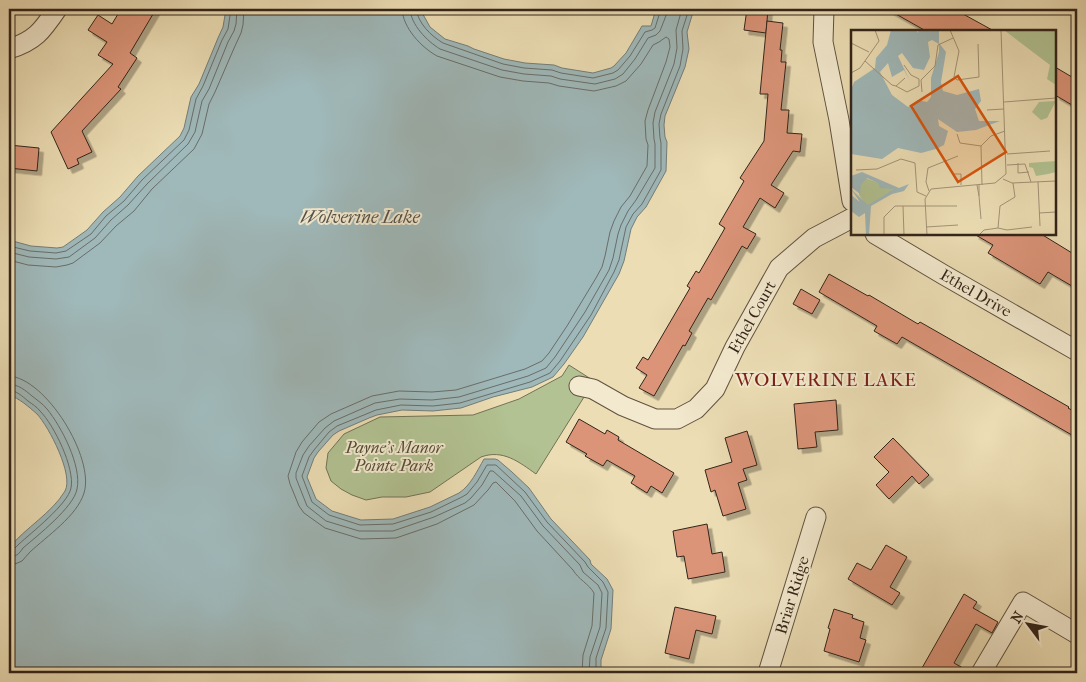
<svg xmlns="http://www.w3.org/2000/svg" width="1086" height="682" font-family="'IM FELL French Canon',serif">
<defs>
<filter id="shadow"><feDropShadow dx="4.5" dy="4.5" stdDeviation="0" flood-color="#0004"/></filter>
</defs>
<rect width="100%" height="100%" fill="#ecddb4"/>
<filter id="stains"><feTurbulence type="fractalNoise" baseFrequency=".004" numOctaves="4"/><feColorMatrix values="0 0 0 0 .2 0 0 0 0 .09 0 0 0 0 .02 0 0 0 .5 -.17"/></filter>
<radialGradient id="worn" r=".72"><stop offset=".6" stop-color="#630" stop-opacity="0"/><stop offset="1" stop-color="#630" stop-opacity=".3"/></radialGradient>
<path fill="#b2c292" stroke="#727356" d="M569,365L594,381L536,474C519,462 503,449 481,457L430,492L406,497H382L366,500L352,495L341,489L331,481L326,468L328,453L344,434L380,417L473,415L519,399L562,376Z"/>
<path fill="#9fb8b9" stroke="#737d79" d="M226,9H420L430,27L445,39L468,46L474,49L504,59L525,63L554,65L562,68L593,73L611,68L614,66L626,53L642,26H651L656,9H694L687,32L689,49L685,67L665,116L664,125L665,137L667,142L666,171L646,207L637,217L631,229L624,261L619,274L583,337L564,364L553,377L532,387L493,397L461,408L433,411L402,410L377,415L369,418L339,431L333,435L318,452L314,458L307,477L316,499L332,511L361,520L393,519L430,507L459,493C471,485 477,471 484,459H495L498,460L512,472L529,488L551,519L590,560L591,564L607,579L613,590L611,629L601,660V673H9V548C25,528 52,513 65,491C74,475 49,427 37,414C29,407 19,398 9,395V240L31,246L57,248L63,247L87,230L103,212L120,197L138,176L180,136L184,128L191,97L199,84L218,38L223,27Z"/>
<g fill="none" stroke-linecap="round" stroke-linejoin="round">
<g stroke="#686e6a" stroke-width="1">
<path d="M402,9C403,28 421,47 437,56L500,77L523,81L549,83L559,86L594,91L616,86L626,81L641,64L653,45L659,42L666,37L669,39L670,47L666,62L648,110L645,121L646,139L648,145L647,166L630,196L621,207L614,221L610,232L605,256L602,267L596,278L567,326L549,353L542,361L525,369L456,390L432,392L399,391L372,396L331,414L319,422L302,442L296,452L288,476L290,484L299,506L304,513L325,528L361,539L396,538L437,524L474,505L488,490L493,483L496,482L515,501L537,531L573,570C578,579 589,584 594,593L592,626L583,655L582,673"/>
<path d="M410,9C411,25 427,41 440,49L502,70L524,74L551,76L560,79L595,84L615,79L623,74L635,59L648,38L656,35L660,31L667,13V9"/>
<path d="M416,9C418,23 431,36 443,43L503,64L524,68L552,70L561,73L593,78L613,73L618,70L630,56L645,32L652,30L655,28L661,9"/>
<polyline points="9,246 30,251 56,253 66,251 91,234 106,216 124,201 142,180 184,140 189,130 196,99 203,86 222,40 228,29 231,9"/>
<polyline points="9,252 29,257 56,259 69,257 95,238 111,220 128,205 147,184 188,144 195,132 202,101 209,89 228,42 234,31 236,24 237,9"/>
<polyline points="9,260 28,265 56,267 67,265 73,263 100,243 116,226 134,211 152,189 194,149 202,134 209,104 215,92 235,46 241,33 243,25 244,9"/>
<path d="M9,376C46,378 95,458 84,493C77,516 47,536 30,552C27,555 25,558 22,561L15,564L9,565"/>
<path d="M9,384C19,385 25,390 32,396C37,400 43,404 47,409C61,426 82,466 77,489C74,507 37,536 23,548C19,554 16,557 9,557"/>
<path d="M9,390C17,391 22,396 28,401C32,404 37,407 40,411C54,425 75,468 71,488C68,504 31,533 19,544L13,550L9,551"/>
<polyline points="589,673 590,657 600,627 602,593 598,585 583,572 580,565 543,526 521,496 493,471 490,471 482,485 471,498 465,503 434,517 393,531 359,531 326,521 307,506 296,478 296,473 303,455 309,446 325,428 334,421 375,403 400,399 432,400 459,397 528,376 546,368 555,357 585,312 609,270 613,258 618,234 621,225 628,211 636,200 655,168 655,144 654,139 653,123 655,112 674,64 677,48 676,30 682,9"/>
<polyline points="596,673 596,658 606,628 608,592 603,582 588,567 585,562 547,522 525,492 496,465 487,465 477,482 467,494 462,497 431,512 393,524 360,525 329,515 312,502 302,476 309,457 314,450 329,432 337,426 376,410 401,405 433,406 460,403 530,382 550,373 560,361 591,315 614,272 619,260 626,227 633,214 642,204 661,170 661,143 660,138 659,124 661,114 680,66 683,49 682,31 689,9"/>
</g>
</g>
<g fill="#db9478" stroke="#32241a" filter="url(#shadow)">
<polygon points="121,9 156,9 130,53 137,58 118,87 121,89 82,131 92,152 77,159 79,164 68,169 51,132 113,64 98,55 107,42 88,30 98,15 112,24"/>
<polygon points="747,9 768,9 766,33 744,30"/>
<polygon points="887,9 954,9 994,31 926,31"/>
<polygon points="767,21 783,23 780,50 782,50 781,62 786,62 781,110 789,110 787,133 802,134 800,152 793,151 771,185 784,193 775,208 760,198 743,227 756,234 747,249 742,246 711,300 708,298 689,331 692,333 685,346 683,345 654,396 639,388 647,375 636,368 643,357 648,360 690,288 687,286 696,271 699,273 725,228 719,224 744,181 740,178 764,141 768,94 760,94"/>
<polygon points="1055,67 1077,80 1077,108 1055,95"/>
<polygon points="9,145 39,148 37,171 9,168"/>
<polygon points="974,234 1041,234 1077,256 1077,289 1048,272 1040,284 988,253 993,245"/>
<polygon points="829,274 868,296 869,295 918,324 920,322 1069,407 1068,408 1077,413 1077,438 902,337 897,344 874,331 877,326 819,292"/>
<polygon points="801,289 820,300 812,314 793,304"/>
<polygon points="836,400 838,430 815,432 817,447 798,449 794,404"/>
<polygon points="579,419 605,434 607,430 619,437 618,440 674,473 662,493 651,486 647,493 631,483 635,476 607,460 603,466 585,456 587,454 566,442"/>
<polygon points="747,431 757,465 743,469 747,480 738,483 746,509 723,516 715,490 711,492 705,470 732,462 725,438"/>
<polygon points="893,438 929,475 919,484 912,476 889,499 876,485 889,472 874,457"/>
<polygon points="707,524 712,554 722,552 725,572 688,579 684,556 677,557 673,531"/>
<polygon points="886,545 907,557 890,587 900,593 892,605 848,579 857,563 871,570"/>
<polygon points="964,594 977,602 973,608 998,622 992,633 976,624 954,663 970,672 970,673 932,673 922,668"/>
<polygon points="675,607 716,616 712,634 696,630 689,659 665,653"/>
<polygon points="834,609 853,615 852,618 864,622 860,638 866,640 859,662 824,651 830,629 828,628"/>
</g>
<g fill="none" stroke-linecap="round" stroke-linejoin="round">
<defs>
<g id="street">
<polyline points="824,9 823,42 839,120 852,201"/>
<path d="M9,49C35,41 42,31 57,9"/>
<polyline points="875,234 944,275 1077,351"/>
<polyline points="579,386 593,389 623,406 655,419 677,419 696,409 715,389 735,347 779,268 814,238 852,218"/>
<polyline points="768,673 816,517"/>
<polyline points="981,673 1023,602 1077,634"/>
</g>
</defs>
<use href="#street" stroke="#605240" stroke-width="21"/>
<use href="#street" stroke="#f3e9ce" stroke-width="19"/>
</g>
<g text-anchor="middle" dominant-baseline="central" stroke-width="4" stroke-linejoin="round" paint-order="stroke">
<g font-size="16" fill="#32241a" stroke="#f3e9ce">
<text transform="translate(976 293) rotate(30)">Ethel Drive</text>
<text transform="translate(752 317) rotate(-61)">Ethel Court</text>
<text transform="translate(792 595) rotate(-73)">Briar Ridge</text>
</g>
<g font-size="16" font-style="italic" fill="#524c38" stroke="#f3e9ce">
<text x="394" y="447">Payne's Manor<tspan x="394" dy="18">Pointe Park</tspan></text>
</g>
<g font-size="18" font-style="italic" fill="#53504a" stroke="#f3e9ce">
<text x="360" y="217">Wolverine Lake</text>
</g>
<g font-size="19" letter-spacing="1" fill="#7a1f14" stroke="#f3e9ce">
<text x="826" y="380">WOLVERINE LAKE</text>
</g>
</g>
<g transform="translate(851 30)">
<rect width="205" height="205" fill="#ecddb4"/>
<path d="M153,0H205V55L196,49L199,35ZM205,71L196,88L190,90L181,82L188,72ZM205,131V142L197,144L185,146L182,138L178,137V133ZM14,148L43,158L44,161L16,176L8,165V156Z" fill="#b2c292"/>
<path d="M40,0H65L67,3L68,0H88V13L95,22L90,52L92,61L106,65L128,59L130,71L124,79L128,91H149L125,100L106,102L87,89L88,96L97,101L93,115L85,119L70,123L47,118L31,129L0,124V60L3,52L24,38L25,28L36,15ZM81,10L88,14V22L80,48V67L76,72L67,70L57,77L41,65L29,42L37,33L41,47L53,40L59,51L47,26L51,23L62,38L73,40L79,27L77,12ZM11,142L48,158L58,154L53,161L41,164L20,176L18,205H15L14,183L8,187L0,181V165L9,172L0,159L17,175L43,159L29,158L27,153L16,148L10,155L9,164L0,157V146Z" fill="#9fb8b9" fill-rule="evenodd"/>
<path fill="none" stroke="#a29376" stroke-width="1" d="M99,0L108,21L103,47L106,50L128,47L127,14M0,13L18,22M14,31L41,55L45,56L54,48M0,43L9,38L28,11L24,0M45,56L56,62L68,56V49L60,45L53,35M71,62L70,50L84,36L87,15L102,8M153,72L205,68M136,80L153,79M106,104L109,113L130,116M156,124L199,121M167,133V143L178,142M156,135L174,134L180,152M5,140L26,139L50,129L64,133L66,162L75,166M102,144H110V155M152,149L161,153L205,151M187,152L189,196M126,155L128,166V155M131,155L130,116L140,106L154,101M78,161L75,152L77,138L107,126M128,166L130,189M52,176L53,205M188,183L205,182M75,197L107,195M147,198L156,200L181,197M33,205V187L44,176H106M76,205L74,169L80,159L144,153L155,144L150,0M128,205L133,200L147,198L149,176L164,167L162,153"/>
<path fill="#d6540d" fill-opacity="0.15" stroke="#d6540d" stroke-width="2.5" d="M107,46L155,122L107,152L60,76Z"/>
<rect width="205" height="205" fill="none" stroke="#32241a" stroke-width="2.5"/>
</g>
<rect width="1086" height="682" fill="none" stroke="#ecddb4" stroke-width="30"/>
<rect x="10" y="10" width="1066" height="662" fill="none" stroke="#32241a" stroke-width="2.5"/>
<rect x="15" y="15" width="1056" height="652" fill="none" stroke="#32241a"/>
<g transform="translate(1028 624) rotate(302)" stroke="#f3e9ce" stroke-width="4" paint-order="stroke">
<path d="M0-4L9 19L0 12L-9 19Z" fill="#32241a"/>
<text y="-8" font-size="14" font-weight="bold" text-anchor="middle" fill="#32241a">N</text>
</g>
<rect width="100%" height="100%" filter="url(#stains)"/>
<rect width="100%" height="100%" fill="url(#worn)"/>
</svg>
